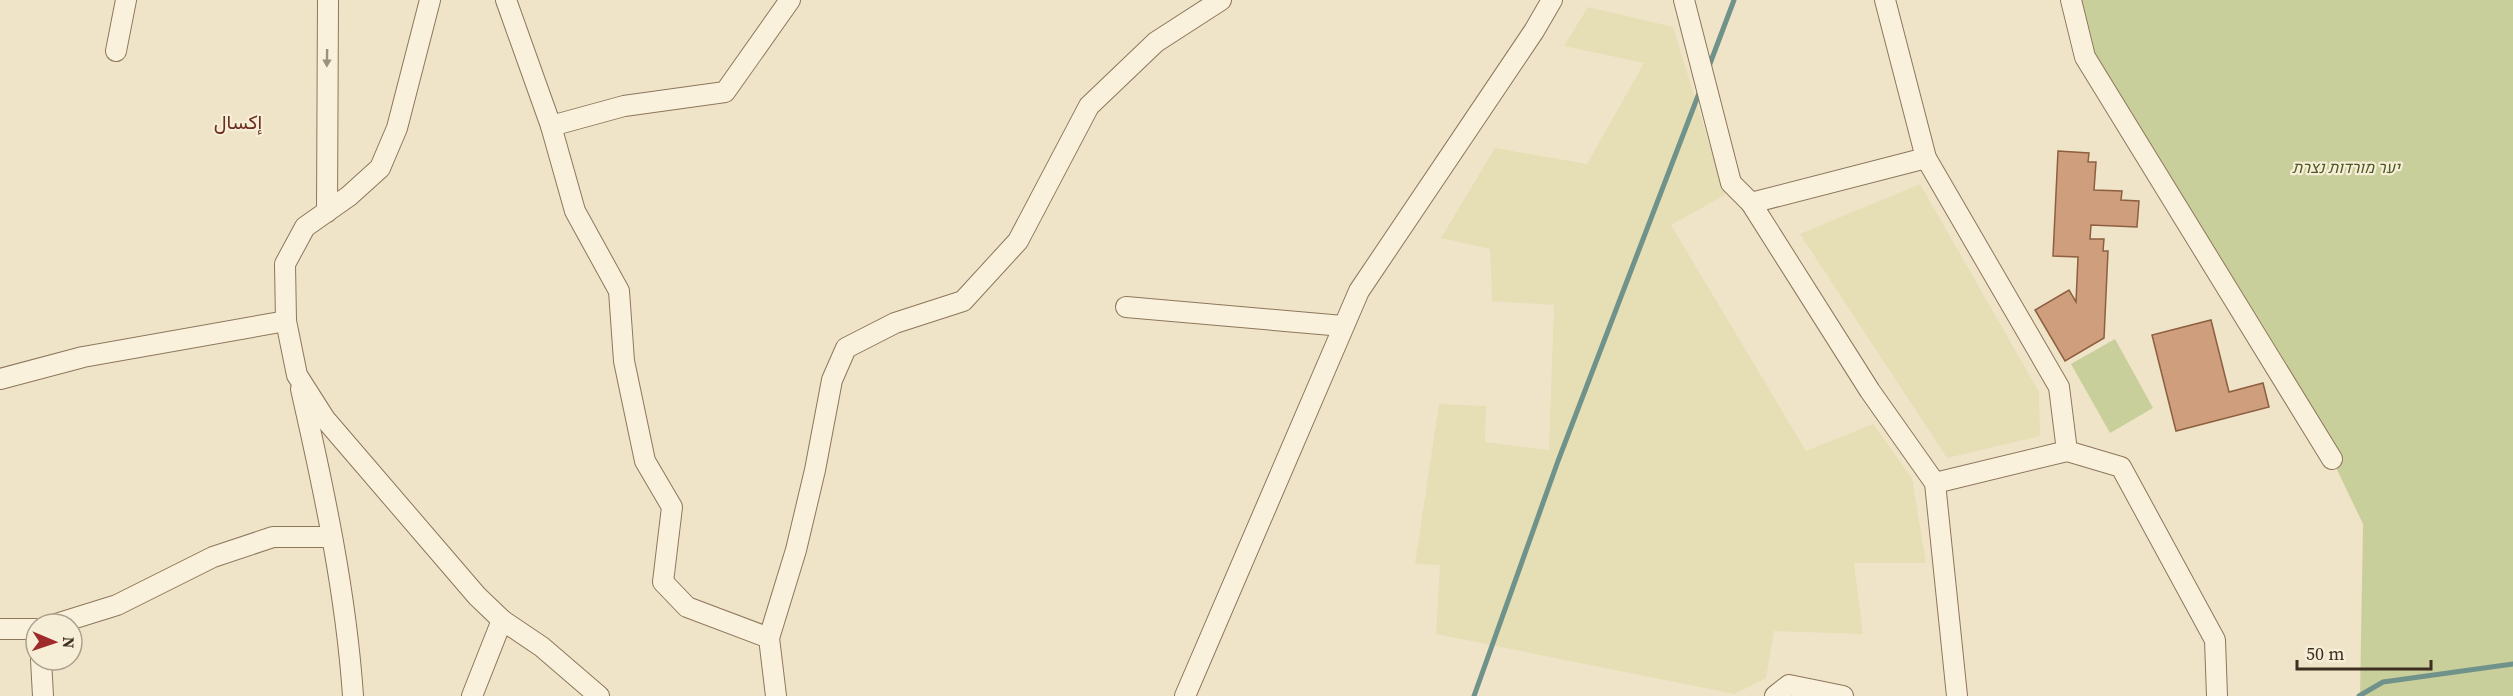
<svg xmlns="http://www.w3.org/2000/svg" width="2513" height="696" font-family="'Source Serif 4',Vazirmatn,Heebo,serif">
<rect width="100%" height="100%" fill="#f0e4c8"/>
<g fill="#e6deb5">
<polygon points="1588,7 1673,27 1725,195 1671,225 1806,451 1873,424 1912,478 1926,563 1854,563 1863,634 1774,631 1766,678 1735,694 1436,634 1440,565 1415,564 1439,404 1486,406 1485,442 1549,450 1554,305 1492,301 1490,249 1441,238 1495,148 1587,164 1644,63 1564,46"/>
<polygon points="1920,184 2039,392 2040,436 1947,458 1800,234"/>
</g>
<g fill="#c9cf9b">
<polygon points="2071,0 2513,0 2513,696 2360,696 2363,524 2320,434 2105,98"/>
<polygon points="2115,339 2153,408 2110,433 2071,364"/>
</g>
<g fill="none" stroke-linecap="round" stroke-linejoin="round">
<g stroke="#6f938a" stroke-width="5">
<polyline points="1708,69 1734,0"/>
<polyline points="1474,696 1558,461 1701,88"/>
<polyline points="2359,696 2383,682 2513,664"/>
</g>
</g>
<g fill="#cf9f7d" stroke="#8d5f41" stroke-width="1.5">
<polygon points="2058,151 2089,153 2088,162 2096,162 2094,190 2122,191 2121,200 2139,201 2137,227 2091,225 2090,239 2104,239 2103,251 2108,251 2104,338 2065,361 2035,310 2069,290 2076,302 2078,257 2053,256"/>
<polygon points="2211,320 2229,392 2263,383 2269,407 2176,431 2152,335"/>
</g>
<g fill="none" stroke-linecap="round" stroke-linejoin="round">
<defs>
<g id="minor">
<polyline points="430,0 397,128 380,168 349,196 305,227 285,264 286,321 297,375 325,419 477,596 502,620 542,647 599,696"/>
<polyline points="506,0 551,126 575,211 619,291 624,361 645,461 672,507 663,582 687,607 769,638 776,696"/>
<polyline points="1684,0 1731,183 1751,203 1870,391 1935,483 1957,696"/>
<polyline points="1885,0 1926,158 2059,387 2067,451"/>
<polyline points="2071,0 2085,57 2332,459"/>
<polyline points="116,51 126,0"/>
<polyline points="551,126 624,106 725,92 790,0"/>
<polyline points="1751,203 1926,158"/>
<polyline points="327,212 328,0"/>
<polyline points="1126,307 1343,326"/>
<polyline points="0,379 83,357 286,321"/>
<path d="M301,389C324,490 346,593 353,696"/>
<polyline points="1935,483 2067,451 2121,467 2215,640 2217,696"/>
<polyline points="56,624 117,605 213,557 273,537 331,537"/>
<polyline points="0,629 36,629"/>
<polyline points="769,638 796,550 815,470 832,380 846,348 895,323 963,301 1018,241 1089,106 1156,42 1221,0"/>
<polyline points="41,660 43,696"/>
<polyline points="472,696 502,620"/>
<polyline points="1185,696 1359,291 1534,31 1552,0"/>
<polyline points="1775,696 1789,685 1843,696"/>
</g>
</defs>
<use href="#minor" stroke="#8d765c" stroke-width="22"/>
<use href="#minor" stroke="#faf1dc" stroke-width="20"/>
</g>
<defs><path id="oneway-solid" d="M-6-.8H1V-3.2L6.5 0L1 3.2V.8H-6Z" transform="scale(1.5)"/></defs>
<use fill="#9c907e" href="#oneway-solid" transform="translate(327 58) rotate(91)"/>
<g text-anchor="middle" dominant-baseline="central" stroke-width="4.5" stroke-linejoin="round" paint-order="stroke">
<g font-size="16" font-style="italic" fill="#4d5a26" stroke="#f7eed8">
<text x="2346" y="167">יער מורדות נצרת</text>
</g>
<g font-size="20" fill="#6b2e1e" stroke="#f7eed8">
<text x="238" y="122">إكسال</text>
</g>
</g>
<g transform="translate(54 642) rotate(92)"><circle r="28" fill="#f7eed8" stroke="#ada18e" stroke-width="1.5"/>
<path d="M0-4.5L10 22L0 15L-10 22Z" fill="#9e2a2b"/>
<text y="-9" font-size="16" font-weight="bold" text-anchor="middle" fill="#3d2e20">N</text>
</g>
<path d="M2297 660v9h134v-9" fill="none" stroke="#3d2e20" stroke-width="3"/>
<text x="2306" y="660" font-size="18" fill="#3d2e20" stroke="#f7eed8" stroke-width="4.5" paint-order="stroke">50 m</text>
</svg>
